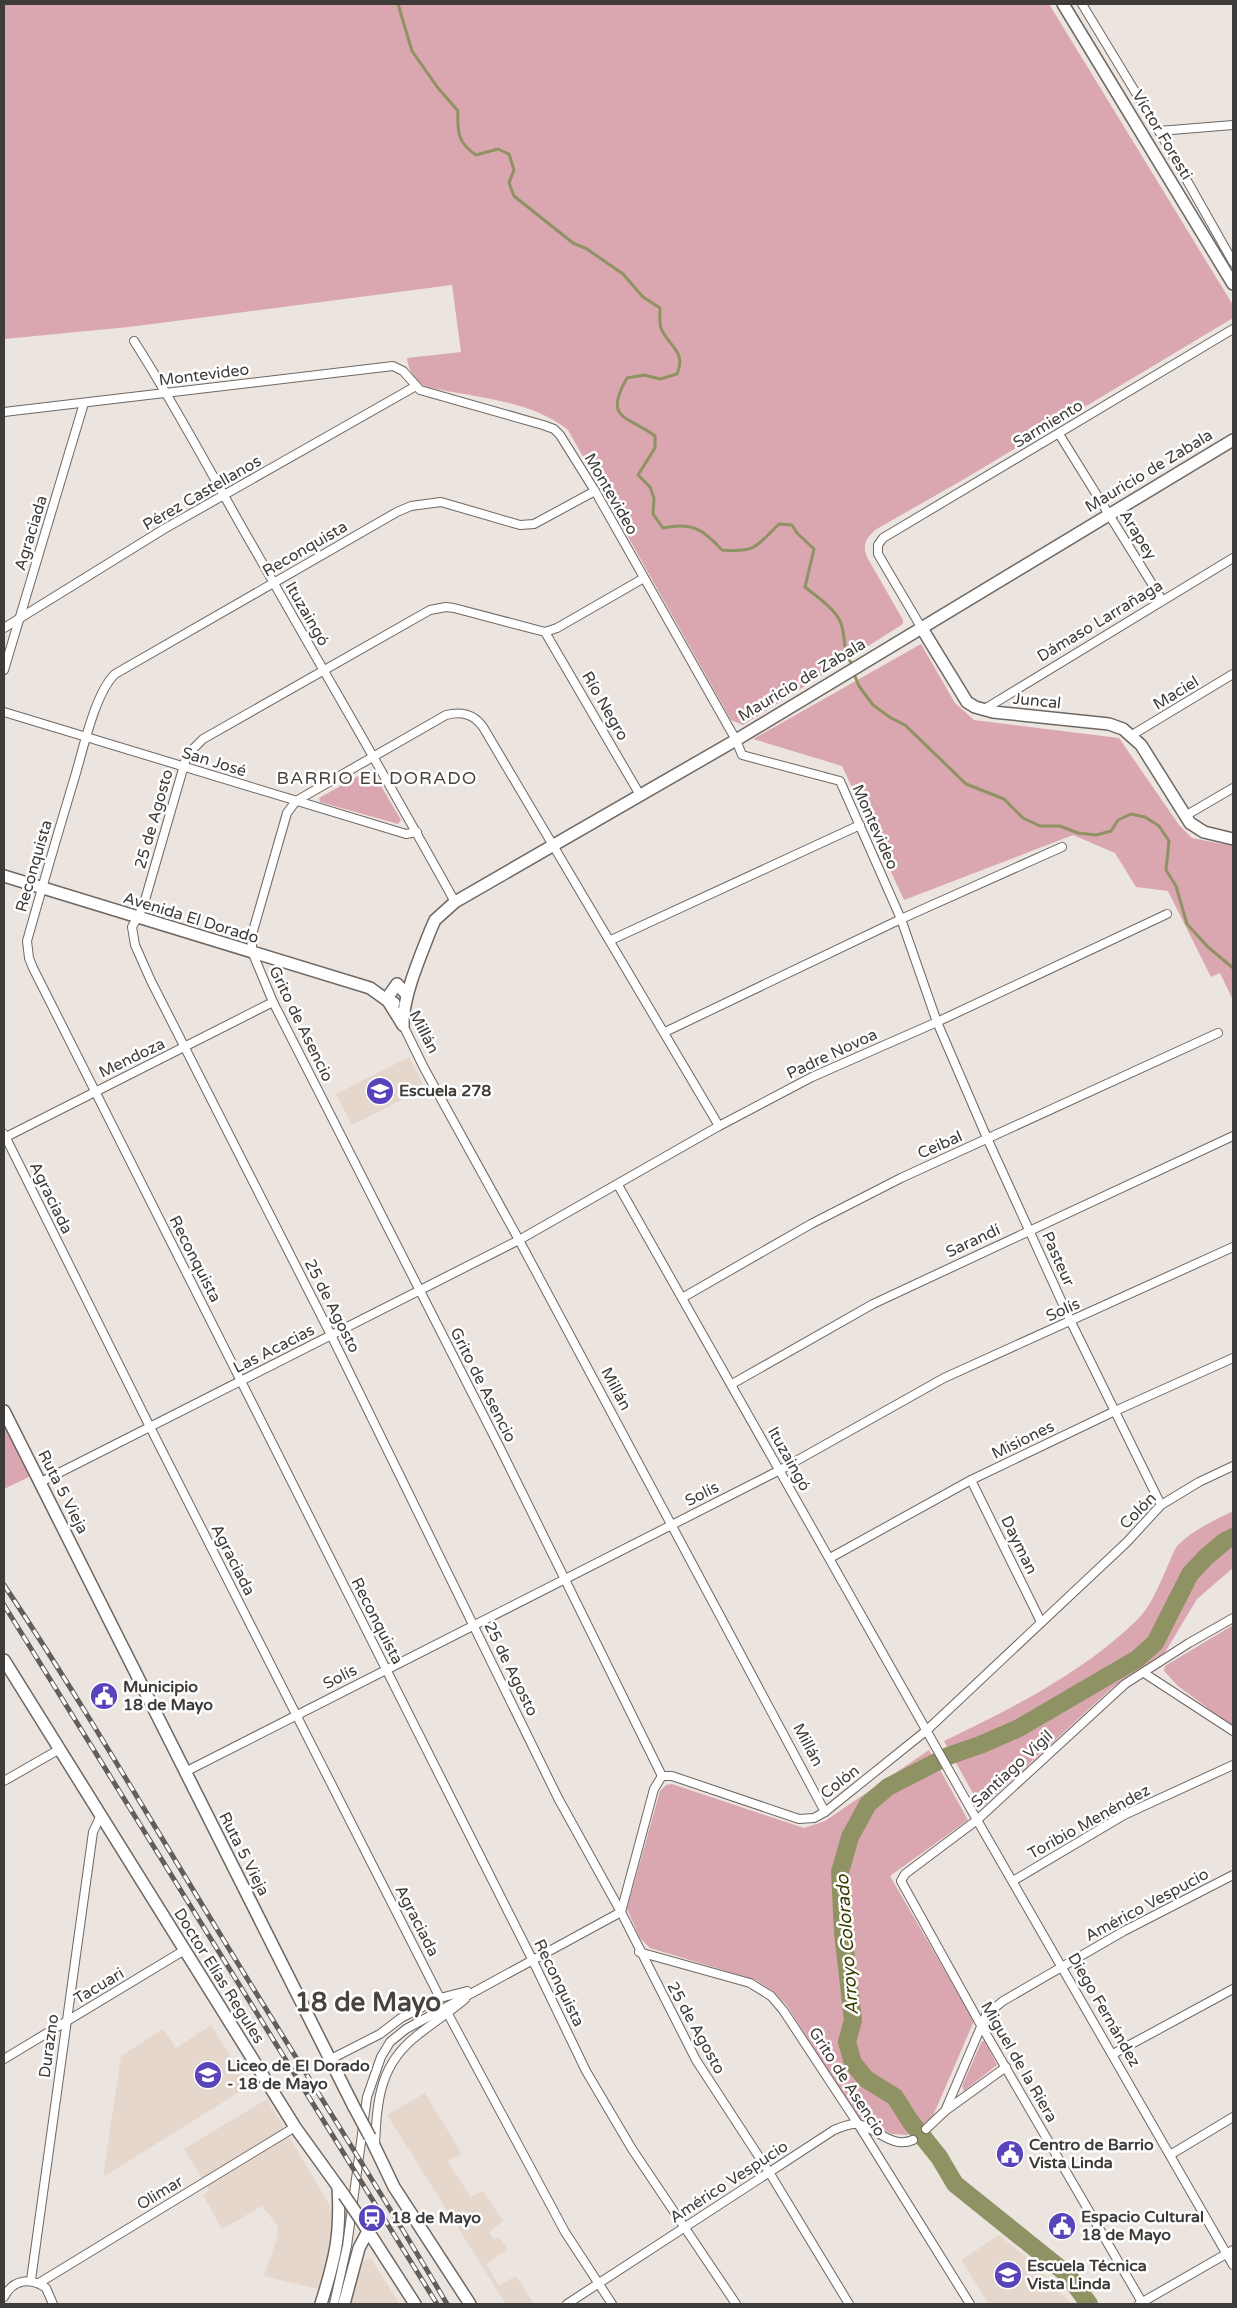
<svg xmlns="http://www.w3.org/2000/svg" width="1237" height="2308" font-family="'Varela Round',sans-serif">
<rect width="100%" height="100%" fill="#ece4df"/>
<g fill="#e6d7cd">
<polygon points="409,1057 425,1088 352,1125 336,1094"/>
<polygon points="211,2025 249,2086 103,2177 121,2056 163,2029 176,2048"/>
<polygon points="425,2093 462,2154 447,2161 471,2197 483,2191 503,2221 489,2232 494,2240 499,2237 508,2249 486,2264 499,2285 516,2276 534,2304 506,2304 387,2115"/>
<polygon points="267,2099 334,2213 334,2227 322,2290 264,2276 277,2238 278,2226 262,2206 222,2229 203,2195 209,2190 184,2149"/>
<polygon points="999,2235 1031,2261 1071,2304 989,2304 961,2260"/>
<polygon points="371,2259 399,2303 397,2304 350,2304 362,2261"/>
</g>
<g fill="#daa7b1">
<path d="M4,4H1049L1233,305V318L966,478L875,530C866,539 862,544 867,557L903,620V624L743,725L731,720L568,430C532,400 471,397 427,387C415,382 408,370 407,358L461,352L452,285L129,327L4,339Z"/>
<polygon points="921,644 955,703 974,720 1119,738 1179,825 1192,838 1233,846 1233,1000 1220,973 1211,977 1168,891 1136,887 1115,853 1073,835 904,900 842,766 753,739"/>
<polygon points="371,769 401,820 398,824 320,802 319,798"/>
<polygon points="4,1417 33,1475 4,1489"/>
<path d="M1233,1511V1568L1197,1599L1164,1654L1112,1688L981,1808L944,1741C1012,1708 1081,1674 1136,1621C1151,1607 1160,1583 1168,1565C1171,1559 1174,1549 1178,1545C1193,1530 1215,1520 1233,1511Z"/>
<polygon points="1233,1625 1233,1727 1178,1686 1164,1671 1165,1666"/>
<polygon points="929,1750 968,1820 890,1876 974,2021 932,2118 907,2135 892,2134 859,2119 786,2004 773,1991 756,1980 650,1948 640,1938 627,1909 660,1791 666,1785 672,1784 804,1828 825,1821"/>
<polygon points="982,2041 985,2041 997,2065 964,2091 962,2086"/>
</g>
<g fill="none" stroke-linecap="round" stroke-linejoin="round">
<g stroke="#8f9262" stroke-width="3">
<path d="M398,4L412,51L438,88L458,111C457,132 458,143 476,155L498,149L509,154L514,170L509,183L514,196L573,243L587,249L623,274L643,297L660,308C660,314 659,322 661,328C668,346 687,351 677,374L660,379L644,375L627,378C603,420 627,415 655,436V448L638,475L650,487L654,498L653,514L663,528C692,522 703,529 722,550C757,553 756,546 779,524L792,525L797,533L814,549L805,587C816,596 834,608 840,621C847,637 841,646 851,663"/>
<polyline points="854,674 859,686 873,705 891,718 905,725 966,784 1004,799 1023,818 1040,826 1060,826 1078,833 1096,835 1111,831 1118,820 1131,814 1145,817 1159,826 1169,841 1166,870 1176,886 1187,924 1208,947 1233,968"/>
</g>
<polyline stroke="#8f9262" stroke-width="18" points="1089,2304 1067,2274 955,2184 939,2157 910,2121 895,2097 866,2079 853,2063 847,2042 853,2020 843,1933 840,1872 850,1837 868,1804 888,1787 948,1756 980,1745 1019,1728 1137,1659 1155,1643 1190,1574 1206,1557 1225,1541 1233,1537"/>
<defs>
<g id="street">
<polyline points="1082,4 1159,131 1233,262"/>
<polyline points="1159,131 1233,125"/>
<path d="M134,341C179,411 217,485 259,557C324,672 391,786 455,902"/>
<polyline points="4,412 393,366 403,371 420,390 543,425 554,429 560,435 595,491 736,740 742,755 840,781 901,919 937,1022 987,1138 1071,1322 1161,1505"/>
<polyline points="1059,434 1162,600"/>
<path d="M595,491L534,524L520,525L441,502L411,506L397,512L115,674C94,694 82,755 73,783C57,836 42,888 27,941L29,958L33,968L532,1959L586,2071L632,2149L736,2304"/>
<polyline points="644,578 557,628 545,632 454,608 446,607 430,610 203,739 187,755 143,907 132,927 135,945 151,981 331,1335 558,1798 621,1912 696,2060 769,2172 849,2304"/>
<polyline points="921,627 878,554 878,545 883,538 1233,329"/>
<polyline points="4,628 164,529 416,386"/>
<polyline points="545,632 640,795"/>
<polyline points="4,670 84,403"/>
<polyline points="983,710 1233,558"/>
<polyline points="4,712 406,834 417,832"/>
<polyline points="1132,735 1233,674"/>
<polyline points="1185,816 1233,788"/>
<polyline points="611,940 860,825"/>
<polyline points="403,1025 424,1068 519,1240 825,1812"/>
<polyline points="665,1032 901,919 1062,847"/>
<polyline points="4,1134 150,1427 440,1998"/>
<polyline points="4,1138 273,1002"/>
<polyline points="618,1185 977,1820 1233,2265"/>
<polyline points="682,1298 811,1224 901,1178 1218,1033"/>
<polyline points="732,1384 873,1304 1233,1136"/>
<polyline points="971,1480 1041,1622"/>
<polyline points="41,1482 519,1240 719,1126 812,1077 937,1022 1167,914"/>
<polyline points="830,1558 971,1480 1115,1411 1233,1358"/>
<polyline points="1144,1673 1233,1731"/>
<polyline points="185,1772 780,1470 944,1378 1233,1247"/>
<path d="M662,1776L500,1448L273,1002L253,954L251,938L287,813L296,801L446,715C462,711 474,714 483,727L719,1126"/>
<polyline points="662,1776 672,1776 799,1819 814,1818 825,1812 927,1730 1127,1542 1161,1505 1199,1482 1233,1466"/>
<polyline points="4,1781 58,1750"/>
<polyline points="1013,1881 1124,1815 1233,1765"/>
<polyline points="639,1952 750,1983 771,1996 783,2010 858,2124 970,2304"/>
<polyline points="448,2014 565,2232 612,2304"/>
<polyline points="1113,2054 1233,1989"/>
<polyline points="4,2059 183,1951"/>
<polyline points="331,2059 380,2034 401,2018 440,1998 467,1991"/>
<polyline points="945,2111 986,2015 1003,2001 1124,1931 1233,1875"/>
<polyline points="926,2129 945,2111 1006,2067"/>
<path d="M375,2145C377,2099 380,2063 419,2034C434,2022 450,2012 465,1999"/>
<polyline points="1170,2155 1233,2117"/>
<polyline points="31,2280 93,1832 100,1817"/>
<polyline points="39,2283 295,2127"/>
<path d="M4,2297C13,2279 31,2277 46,2288L53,2304"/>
<polyline points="334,2304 347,2246 367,2097 381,2057 390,2042 406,2029 621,1912 654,1789 662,1776"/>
<path d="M567,2304L834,2130C841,2127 849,2123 857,2124C878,2128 891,2149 913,2140"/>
<polyline points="1139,2304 1233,2250"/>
<polyline points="1143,2304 982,2027 901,1881 905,1874 977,1820 1125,1684 1189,1643 1233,1618"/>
</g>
<g id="secondary">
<polyline points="1063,4 1233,284"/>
<polyline points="921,627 967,702 975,707 993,712 1109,724 1123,729 1141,745 1190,823 1204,832 1233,839"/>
<polyline points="4,876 370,988 388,1001 403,1025"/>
<polyline points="394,1003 388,1001 390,994 397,984 407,995"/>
<path d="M403,1025C403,996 420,957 431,929L435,920L455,902L736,740L1233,440"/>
<polyline points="4,1411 354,2107"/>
<polyline points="4,1660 295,2127 344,2195"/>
<polyline points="370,2137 394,2187 470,2304"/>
<polyline points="361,2220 415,2304"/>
<path d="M321,2304C335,2259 341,2235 338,2187"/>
<polyline points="344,2304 359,2248 368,2231"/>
</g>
</defs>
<use href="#street" stroke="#6e6762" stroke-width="10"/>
<use href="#secondary" stroke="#6e6762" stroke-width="14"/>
<use href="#street" stroke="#fff" stroke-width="8"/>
<use href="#secondary" stroke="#fff" stroke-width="11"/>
<defs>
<g id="rail">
<path d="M4,1585C81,1700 150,1820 223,1939C297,2061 375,2181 447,2304"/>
<polyline points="4,1605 437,2304"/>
</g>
</defs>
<use href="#rail" stroke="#625e5b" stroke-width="5"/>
<use href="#rail" stroke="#fff" stroke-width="3" stroke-dasharray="9" stroke-linecap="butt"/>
<defs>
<g id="secondary-bridge">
<polyline points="354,2107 370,2137"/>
<polyline points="344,2195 361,2220"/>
</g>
</defs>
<use href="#secondary-bridge" stroke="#6e6762" stroke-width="14" stroke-linecap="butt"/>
<use href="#secondary-bridge" stroke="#fff" stroke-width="11"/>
</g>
<defs>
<symbol id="school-disc" viewBox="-11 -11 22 22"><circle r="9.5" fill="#5843bb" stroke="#fff"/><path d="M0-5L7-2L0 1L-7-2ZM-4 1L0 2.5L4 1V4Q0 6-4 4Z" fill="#fff"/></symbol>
<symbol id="civic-disc" viewBox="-11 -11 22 22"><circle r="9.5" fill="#5843bb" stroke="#fff"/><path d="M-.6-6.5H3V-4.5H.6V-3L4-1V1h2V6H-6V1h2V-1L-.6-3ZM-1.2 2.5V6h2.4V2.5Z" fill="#fff"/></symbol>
<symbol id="station-disc" viewBox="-11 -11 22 22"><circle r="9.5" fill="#5843bb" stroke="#fff"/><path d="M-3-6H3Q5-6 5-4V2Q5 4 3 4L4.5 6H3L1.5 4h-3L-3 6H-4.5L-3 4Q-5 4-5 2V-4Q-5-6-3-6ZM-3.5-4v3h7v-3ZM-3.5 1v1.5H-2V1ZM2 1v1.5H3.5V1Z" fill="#fff"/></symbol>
</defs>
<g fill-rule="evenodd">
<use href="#school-disc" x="364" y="1075" width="32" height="32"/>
<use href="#civic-disc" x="88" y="1680" width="32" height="32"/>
<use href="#school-disc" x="192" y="2059" width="32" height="32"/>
<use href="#civic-disc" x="994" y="2138" width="32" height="32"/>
<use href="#station-disc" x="356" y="2202" width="32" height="32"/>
<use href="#civic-disc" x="1046" y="2210" width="32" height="32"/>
<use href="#school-disc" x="992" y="2259" width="32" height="32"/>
</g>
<g text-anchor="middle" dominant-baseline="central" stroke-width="5" stroke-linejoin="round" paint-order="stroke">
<g font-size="16" fill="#3e3b38" stroke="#fff">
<text transform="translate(1162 135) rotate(59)">Víctor Foresti</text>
<text transform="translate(204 375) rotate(-7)">Montevideo</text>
<text transform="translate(1048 424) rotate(-31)">Sarmiento</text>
<text transform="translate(1149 471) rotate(-31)">Mauricio de Zabala</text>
<text transform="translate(202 493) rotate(-30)">Pérez Castellanos</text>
<text transform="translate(611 494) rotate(60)">Montevideo</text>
<text transform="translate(31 533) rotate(-73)">Agraciada</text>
<text transform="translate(1138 535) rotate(58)">Arapey</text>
<text transform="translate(305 549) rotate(-30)">Reconquista</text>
<text transform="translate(307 614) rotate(60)">Ituzaingó</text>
<text transform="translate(1100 621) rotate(-31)">Dámaso Larrañaga</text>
<text transform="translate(802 680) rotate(-31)">Mauricio de Zabala</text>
<text transform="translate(1176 693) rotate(-31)">Maciel</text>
<text transform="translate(1037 701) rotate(6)">Juncal</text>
<text transform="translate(605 706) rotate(60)">Río Negro</text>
<text transform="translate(214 762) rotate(17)">San José</text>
<text transform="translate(154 819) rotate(-74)">25 de Agosto</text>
<text transform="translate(875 827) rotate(66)">Montevideo</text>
<text transform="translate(34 866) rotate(-74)">Reconquista</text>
<text transform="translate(191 918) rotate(17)">Avenida El Dorado</text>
<text transform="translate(301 1024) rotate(64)">Grito de Asencio</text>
<text transform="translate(424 1032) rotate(63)">Millán</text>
<text transform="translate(832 1054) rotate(-25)">Padre Novoa</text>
<text transform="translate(132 1058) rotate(-26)">Mendoza</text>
<text transform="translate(940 1145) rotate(-24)">Ceibal</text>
<text transform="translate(51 1198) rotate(64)">Agraciada</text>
<text transform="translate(973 1241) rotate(-25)">Sarandí</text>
<text transform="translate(195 1259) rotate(63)">Reconquista</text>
<text transform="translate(1058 1259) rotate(66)">Pasteur</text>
<text transform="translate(332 1306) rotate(63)">25 de Agosto</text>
<text transform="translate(1063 1310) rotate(-24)">Solís</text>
<text transform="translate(274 1349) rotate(-27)">Las Acacias</text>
<text transform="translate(483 1385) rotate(63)">Grito de Asencio</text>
<text transform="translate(616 1389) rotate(62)">Millán</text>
<text transform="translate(1023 1440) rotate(-26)">Misiones</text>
<text transform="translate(789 1459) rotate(61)">Ituzaingó</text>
<text transform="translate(63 1492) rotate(63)">Ruta 5 Vieja</text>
<text transform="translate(702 1494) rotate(-27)">Solís</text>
<text transform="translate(1138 1511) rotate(-45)">Colón</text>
<text transform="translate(1019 1545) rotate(64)">Dayman</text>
<text transform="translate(233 1560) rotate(63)">Agraciada</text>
<text transform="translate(377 1621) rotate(63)">Reconquista</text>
<text transform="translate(511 1669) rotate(64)">25 de Agosto</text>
<text transform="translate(340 1677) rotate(-27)">Solís</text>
<text transform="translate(808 1745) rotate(62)">Millán</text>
<text transform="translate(1012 1769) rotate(-43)">Santiago Vigil</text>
<text transform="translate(840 1782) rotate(-38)">Colón</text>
<text transform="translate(1089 1822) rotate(-29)">Toribio Menéndez</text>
<text transform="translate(244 1854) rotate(63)">Ruta 5 Vieja</text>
<text transform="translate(1147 1905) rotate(-28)">Américo Vespucio</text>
<text transform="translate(417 1921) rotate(63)">Agraciada</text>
<text transform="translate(219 1976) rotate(58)">Doctor Elías Regules</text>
<text transform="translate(559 1983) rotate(64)">Reconquista</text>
<text transform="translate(99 1986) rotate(-31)">Tacuari</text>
<text transform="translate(1104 2010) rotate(60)">Diego Fernández</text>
<text transform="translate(696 2028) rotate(61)">25 de Agosto</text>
<text transform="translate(49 2046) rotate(-82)">Durazno</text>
<text transform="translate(1019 2062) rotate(60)">Miguel de la Riera</text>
<text transform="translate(847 2082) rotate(57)">Grito de Asencio</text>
<text transform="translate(729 2182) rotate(-33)">Américo Vespucio</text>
<text transform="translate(160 2193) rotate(-31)">Olimar</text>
</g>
<g font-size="16" font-weight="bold" fill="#3e3b38" stroke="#fff" text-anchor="start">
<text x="399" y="1091">Escuela 278</text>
<text x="123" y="1687">Municipio<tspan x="123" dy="18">18 de Mayo</tspan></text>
<text x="227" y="2066">Liceo de El Dorado<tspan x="227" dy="18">- 18 de Mayo</tspan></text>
<text x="1029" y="2145">Centro de Barrio<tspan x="1029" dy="18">Vista Linda</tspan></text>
<text x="1081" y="2217">Espacio Cultural<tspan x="1081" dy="18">18 de Mayo</tspan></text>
<text x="391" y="2218">18 de Mayo</text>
<text x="1027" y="2266">Escuela Técnica<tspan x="1027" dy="18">Vista Linda</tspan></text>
</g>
<g font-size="18" letter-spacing="1" fill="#49433e" stroke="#fff">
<text x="377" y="778">BARRIO EL DORADO</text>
</g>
<g font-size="18" font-style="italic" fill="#3b3c00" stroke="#fff">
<text transform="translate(847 1945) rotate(-94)">Arroyo Colorado</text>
</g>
<g font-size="26" font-weight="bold" fill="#49433e" stroke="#fff">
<text x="368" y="2002">18 de Mayo</text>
</g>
</g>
<rect width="1237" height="2308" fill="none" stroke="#3e3b38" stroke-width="10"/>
</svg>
